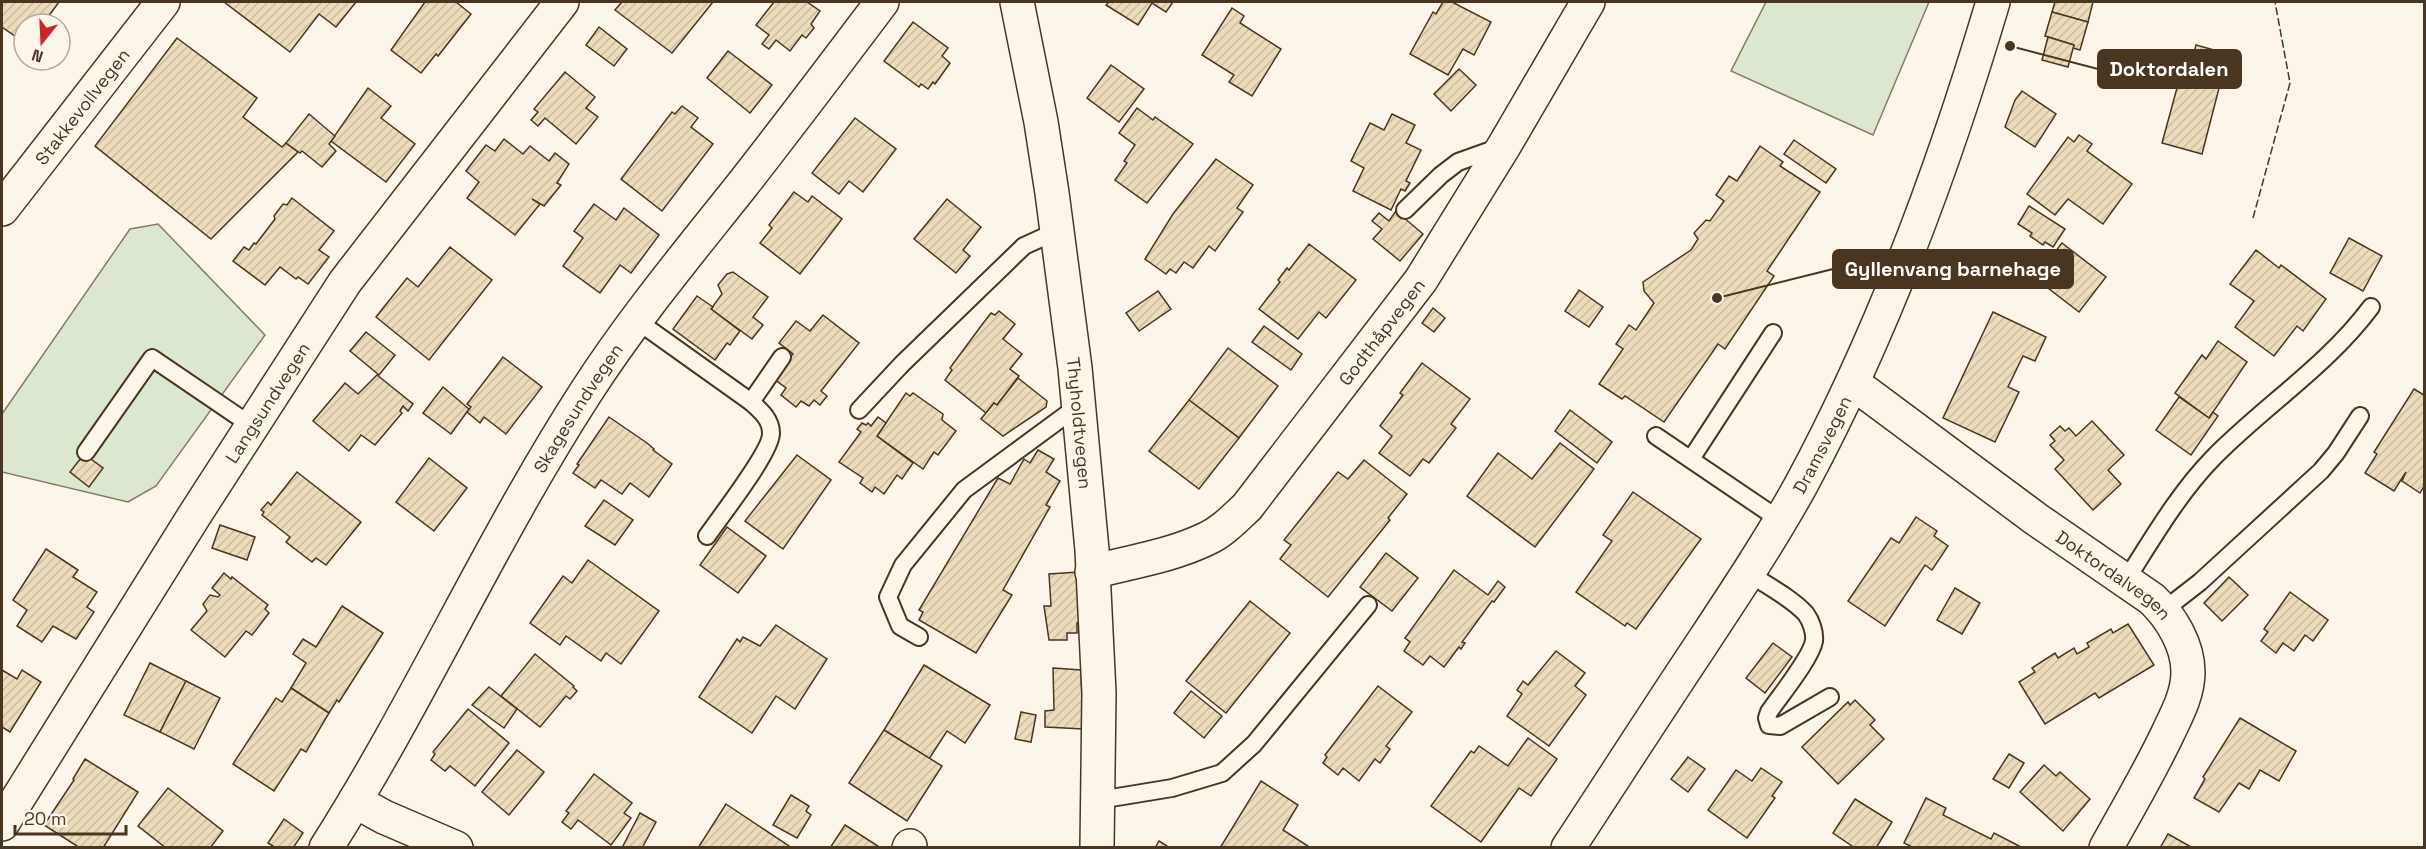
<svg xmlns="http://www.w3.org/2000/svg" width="2426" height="849" font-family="'Space Grotesk',sans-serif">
<defs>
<pattern id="building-hatch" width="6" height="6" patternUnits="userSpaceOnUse" patternTransform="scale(1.5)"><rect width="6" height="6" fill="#ecdcbc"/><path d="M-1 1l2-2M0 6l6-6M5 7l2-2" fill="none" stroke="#ccbda1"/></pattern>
</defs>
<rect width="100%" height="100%" fill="#fbf6e9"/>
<g fill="#dce7d0" stroke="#887966" stroke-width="1.5">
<polygon points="1766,2 1929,2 1873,135 1731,71"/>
<polygon points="158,224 265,335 156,486 128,502 2,472 2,414 130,229"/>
</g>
<g fill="url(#building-hatch)" stroke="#4a3520" stroke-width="1.5">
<polygon points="2,2 59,2 43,24 24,24 24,38 22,41 2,27"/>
<polygon points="224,2 356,2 336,27 319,14 290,52"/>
<polygon points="425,2 456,2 471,14 438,56 436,54 421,73 391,50"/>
<polygon points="622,2 713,2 672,53 615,10"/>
<polygon points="774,2 807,2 820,11 811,24 814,28 806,38 802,35 790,51 776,40 769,49 762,44 769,35 756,25"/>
<polygon points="1109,2 1173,2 1166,12 1152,3 1138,25 1106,5"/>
<polygon points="1443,2 1452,2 1491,22 1474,55 1463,49 1448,75 1410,54 1433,12 1436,14"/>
<polygon points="2055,2 2093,2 2088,22 2052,12"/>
<polygon points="1232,8 1244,16 1240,23 1281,49 1252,96 1229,82 1234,75 1202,55"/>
<polygon points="2052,12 2088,22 2080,50 2073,48 2074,45 2045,36"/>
<polygon points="913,22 948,48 942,56 950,63 935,84 933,82 928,89 921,84 919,87 884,61"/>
<polygon points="599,27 627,49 614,66 586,45"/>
<polygon points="2048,37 2074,45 2068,67 2042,60"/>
<polygon points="177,38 257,98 243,117 282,147 286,143 298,152 211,239 95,146"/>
<polygon points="2196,45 2225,53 2222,65 2225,65 2202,154 2162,143 2186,55 2193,57"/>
<polygon points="728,51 772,85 750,113 707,78"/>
<polygon points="1111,65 1144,89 1119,122 1087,98"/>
<polygon points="1459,69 1476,85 1451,111 1434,94"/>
<polygon points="565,72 595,97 586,108 598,117 576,144 545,118 538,126 531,120 538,112 534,109"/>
<polygon points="368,88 391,106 381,118 415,144 386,182 331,141"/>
<polygon points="2022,91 2056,114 2035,147 2005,127 2015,100"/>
<polygon points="682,106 698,118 691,127 713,144 662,211 621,179 672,112 675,114"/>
<polygon points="1137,108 1153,120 1155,117 1193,144 1147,203 1115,180 1127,163 1124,161 1135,145 1119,133"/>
<polygon points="309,114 335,136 329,144 336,151 322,167 302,151 300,153 286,143"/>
<polygon points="1392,114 1415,125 1406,143 1421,150 1406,181 1410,183 1405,191 1401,189 1391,210 1353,191 1364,168 1351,161 1370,123 1384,130"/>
<polygon points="855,118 896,149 863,192 849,181 839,194 812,173"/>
<polygon points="2079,135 2092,144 2087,151 2132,184 2103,224 2068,199 2055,215 2027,194 2068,137 2074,142"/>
<polygon points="504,139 523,154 530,146 549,161 555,153 569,164 557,183 561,185 544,206 532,199 540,204 515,235 467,198 479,182 466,171 486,145 495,151"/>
<polygon points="1794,140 1836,169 1826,183 1784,154"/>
<polygon points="1760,146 1783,162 1780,166 1820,192 1767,271 1774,276 1725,349 1718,344 1664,422 1625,396 1622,399 1599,384 1623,349 1616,344 1629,325 1636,330 1654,303 1644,291 1643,282 1691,250 1698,239 1694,233 1706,220 1710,221 1724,201 1716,195 1729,176 1737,181"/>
<polygon points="1216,159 1253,185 1237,208 1243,212 1215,251 1209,246 1193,268 1184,262 1176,273 1170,269 1166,274 1145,259 1173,214"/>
<polygon points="794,192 808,202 812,196 842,219 800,274 760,243 772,228 769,225"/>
<polygon points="292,198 334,231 319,250 329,257 308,284 298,277 296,279 280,267 265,285 233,261 244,247 249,250 254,243 256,244 275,219 274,216 283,204 287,205"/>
<polygon points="947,199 981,227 963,250 970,256 956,273 914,239"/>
<polygon points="594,204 616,220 624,208 659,235 631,273 620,265 600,293 563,266 583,238 574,231"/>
<polygon points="2029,206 2065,229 2053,247 2045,242 2043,245 2030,236 2032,233 2018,224"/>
<polygon points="1396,211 1423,234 1400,261 1373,239 1382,229 1372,221 1379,213 1389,221"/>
<polygon points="2349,238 2382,256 2363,291 2330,273"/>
<polygon points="2062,243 2106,277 2079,312 2035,278"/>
<polygon points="1309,244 1356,280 1326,318 1319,312 1298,339 1259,309 1280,282 1278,280 1287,268 1289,270"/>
<polygon points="450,247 492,280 429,360 376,317 407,278 418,287"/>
<polygon points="2256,250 2279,268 2281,265 2326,299 2303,331 2297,326 2274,356 2235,327 2254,301 2230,284"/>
<polygon points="733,272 768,297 753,317 763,325 752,339 711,309 722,294 718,285 727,274"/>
<polygon points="1579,290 1603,307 1589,327 1565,311"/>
<polygon points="1158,291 1171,309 1139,331 1126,313"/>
<polygon points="697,296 713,307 711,309 740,331 730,345 727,343 715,360 673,329"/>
<polygon points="1433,308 1445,318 1434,332 1422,323"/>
<polygon points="999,311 1015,324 1003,339 1022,354 1010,369 1019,376 997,405 994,403 986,413 945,380 952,370 950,368 981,326 991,313 995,315"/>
<polygon points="1993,312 2046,337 2035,361 2023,356 2008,387 2019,392 1995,442 1943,418"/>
<polygon points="823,315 859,343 821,391 827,396 820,405 814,400 809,406 801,401 796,407 781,395 786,388 774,379 793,354 779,343 796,321 810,331"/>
<polygon points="1264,326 1302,354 1291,370 1252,342"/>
<polygon points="366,332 395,355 379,375 350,351"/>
<polygon points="2218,341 2247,362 2209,418 2175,393 2202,355 2206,359"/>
<polygon points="1228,348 1278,386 1239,438 1189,400"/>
<polygon points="503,357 542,387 506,434 484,417 480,423 467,412 471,407 467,404"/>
<polygon points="1422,363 1470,399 1451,424 1456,428 1429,463 1423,459 1410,476 1379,453 1392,436 1380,426 1403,395 1400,393"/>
<polygon points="377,375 413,404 408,411 403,406 400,411 402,413 375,445 361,435 349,451 313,421 345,383 358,394"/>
<polygon points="1018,378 1047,401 1046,407 1003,436 981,419 994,403 997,405"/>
<polygon points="443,387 469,409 451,434 423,413"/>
<polygon points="2414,389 2424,395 2424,486 2420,493 2402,481 2406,472 2394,491 2365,473 2377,454 2374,452"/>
<polygon points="906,393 910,396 913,393 943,414 942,420 956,431 938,455 934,452 923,469 877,436"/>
<polygon points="2179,397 2209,418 2213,412 2218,416 2191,455 2156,430"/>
<polygon points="1189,400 1239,438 1199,489 1149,451"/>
<polygon points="1570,410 1612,442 1597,463 1555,431"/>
<polygon points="609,417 647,443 654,449 653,450 672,464 649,497 630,483 622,494 601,480 595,488 573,473 579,465 577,464"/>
<polygon points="878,417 886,423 877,436 913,463 902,479 897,475 884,494 875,487 872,492 860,483 863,478 839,462 861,432 857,429 862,423 866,425 868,423 871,426"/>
<polygon points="2092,421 2124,455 2108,470 2121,484 2093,510 2055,469 2064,460 2050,445 2055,441 2050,435 2060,426 2065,431 2069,428 2076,436"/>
<polygon points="1560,443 1594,469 1535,547 1467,496 1498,453 1532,479"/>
<polygon points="1038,450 1054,459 1046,472 1060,481 1046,505 1050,507 1003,590 1012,595 976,653 919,620 923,612 919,610 998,478 1010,484 1024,459 1030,463"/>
<polygon points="84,454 103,468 89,487 70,472"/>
<polygon points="797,455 831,480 783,549 745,521"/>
<polygon points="429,458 467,488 434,531 396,502"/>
<polygon points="1364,460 1407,494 1388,518 1390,520 1328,597 1280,559 1291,545 1284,540 1338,472 1348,479"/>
<polygon points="297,472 361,522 326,565 316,558 312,562 286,542 290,537 262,515 264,512 261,510 268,502 271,505"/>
<polygon points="1633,492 1701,539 1636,629 1627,623 1625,626 1576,592 1612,541 1603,535"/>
<polygon points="604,500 633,520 615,545 585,526"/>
<polygon points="1916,517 1937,531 1934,536 1948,546 1932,570 1925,565 1885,626 1848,601 1891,538 1899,543"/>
<polygon points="220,525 255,537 247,560 212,548"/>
<polygon points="727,527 766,556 738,593 700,565"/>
<polygon points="46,549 78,570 73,577 97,592 87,607 94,612 76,639 53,626 42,642 17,626 27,610 13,600"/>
<polygon points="1386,553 1418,578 1392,611 1360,587"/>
<polygon points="588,560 659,611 621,664 606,653 601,661 566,636 560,645 530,623 563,576 572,583"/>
<polygon points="1454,570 1488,595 1498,581 1505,587 1494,602 1492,601 1462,642 1465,643 1461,649 1459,647 1444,667 1430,656 1423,665 1404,651 1410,642 1405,638"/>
<polygon points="1078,572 1080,623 1077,623 1077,633 1067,633 1067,640 1049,640 1044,606 1051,606 1049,574"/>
<polygon points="224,573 231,579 232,577 268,605 265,609 269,613 252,635 246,631 225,657 191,630 207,611 203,604 210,595 218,597 220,595 212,588"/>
<polygon points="2229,577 2248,595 2222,621 2204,603"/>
<polygon points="1955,588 1980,603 1962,634 1937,620"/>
<polygon points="2290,592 2328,620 2313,641 2305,635 2294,651 2283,643 2276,653 2261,641 2268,632 2264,629"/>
<polygon points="1250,601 1290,633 1226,713 1186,681"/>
<polygon points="342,606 383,633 339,702 337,700 329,713 291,688 306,663 293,654 303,639 316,647"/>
<polygon points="2128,624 2154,665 2099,698 2095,693 2045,724 2019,682 2035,672 2032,668 2055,653 2058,658 2074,648 2077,654 2089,647 2087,643 2111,629 2113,633"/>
<polygon points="776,625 827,659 795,709 776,696 752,733 699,697 737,639 740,642 743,637 760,646"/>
<polygon points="1773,643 1792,657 1765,693 1746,678"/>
<polygon points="1556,651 1585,673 1575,686 1586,695 1549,746 1507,716 1522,694 1517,690 1523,681 1528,685"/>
<polygon points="535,654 574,686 573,687 577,691 570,699 566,696 540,727 501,696"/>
<polygon points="150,663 186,681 160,732 124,715"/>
<polygon points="924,665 990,705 965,743 947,731 929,759 884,730"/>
<polygon points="1053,668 1081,670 1083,729 1045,727 1045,711 1054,710"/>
<polygon points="2,670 17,679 22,670 41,682 10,732 2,727"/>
<polygon points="186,681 220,698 194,749 160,732"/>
<polygon points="1378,686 1412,712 1386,746 1390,749 1380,763 1375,759 1359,781 1343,768 1338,775 1323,763 1327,757 1325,755"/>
<polygon points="489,687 517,709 504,728 472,705"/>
<polygon points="291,688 329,713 306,752 301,749 274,791 233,764 276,698 282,702"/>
<polygon points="1191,691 1222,716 1204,738 1174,713"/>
<polygon points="1855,700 1875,720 1870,725 1884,739 1838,784 1802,747 1848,702 1850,705"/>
<polygon points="468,709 509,743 475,786 450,766 445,771 431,760 435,754 433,752"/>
<polygon points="1021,712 1036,715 1031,742 1015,739"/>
<polygon points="2240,718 2296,751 2279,781 2260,770 2249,789 2239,783 2219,812 2194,798 2205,779 2203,777"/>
<polygon points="884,730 942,766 907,821 849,783"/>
<polygon points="1528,738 1557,759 1531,796 1519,788 1481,842 1431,806 1471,751 1474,753 1479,746 1508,766"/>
<polygon points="517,750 544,772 509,815 482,792"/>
<polygon points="2009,754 2024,763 2009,788 1993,779"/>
<polygon points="1688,757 1705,769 1688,792 1671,779"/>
<polygon points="85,759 138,792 103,848 80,848 44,825 74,780 73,779"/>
<polygon points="2044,765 2056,776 2060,772 2090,799 2063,831 2020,792"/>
<polygon points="1761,768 1782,782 1772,796 1775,798 1747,838 1708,810 1736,770 1752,781"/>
<polygon points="594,774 632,803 624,813 631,818 611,845 578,820 571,829 562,822 569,813 566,811"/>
<polygon points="1261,781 1298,805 1283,830 1311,848 1220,848"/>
<polygon points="168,788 223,831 210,848 166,848 138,826"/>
<polygon points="791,795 809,806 806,811 811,815 797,838 773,825"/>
<polygon points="1926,798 1946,808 1943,815 1991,839 1994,833 2023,848 1914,848 1904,843"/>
<polygon points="1855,799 1892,822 1876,848 1855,848 1833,833"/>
<polygon points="726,804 792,848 698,848"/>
<polygon points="640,813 656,822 642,848 626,848 623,846"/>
<polygon points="284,819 303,833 293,848 276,848 268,843"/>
<polygon points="845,825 881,848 830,848"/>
<polygon points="2168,834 2193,848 2160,848"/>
<polygon points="1159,841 1170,848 1155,848"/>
</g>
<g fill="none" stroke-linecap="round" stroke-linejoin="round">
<defs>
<g id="lane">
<polyline points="1405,210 1441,175 1458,162 1500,147"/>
<path d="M636,320L751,402C760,410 771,419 771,433C772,451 720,517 707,536"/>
<polyline points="751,402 782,357"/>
<polyline points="859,410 902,364 1024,246 1057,231"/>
<polyline points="1656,436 1780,520"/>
<polyline points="86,452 152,358 252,426"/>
<polyline points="1691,459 1773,333"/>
<path d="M1748,573C1765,584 1793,599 1806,614C1811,621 1815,632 1814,641C1811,658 1780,696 1769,712L1767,718L1769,725L1780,726L1830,697"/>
<path d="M2126,580C2153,538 2178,494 2213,458C2264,406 2327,366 2371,307"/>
<polyline points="2164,610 2200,582 2321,471 2336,453 2360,416"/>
<polyline points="919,637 900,626 888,597 903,565 964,490 1078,406"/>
<polyline points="1099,800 1172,788 1222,773 1254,744 1368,605"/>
</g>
<g id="street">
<path id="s1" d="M1017,2L1041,122L1052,193L1075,368L1092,550L1099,693L1097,848"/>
<path id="s2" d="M1853,383L2036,519L2152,599C2171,617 2188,645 2188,672C2188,694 2177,714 2168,733C2149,773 2127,810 2106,848"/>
<path id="s3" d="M1092,572C1130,562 1171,556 1206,539C1222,532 1234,519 1247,507L1421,280L1504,146L1588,2"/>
<polyline points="355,801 384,817 456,848"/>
<path id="s4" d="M2,824L194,516L345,282L562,2"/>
<path id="s5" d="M326,848C420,700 491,539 586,392C633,319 689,252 743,184C790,124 836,63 882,2"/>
<polyline points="909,848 910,846"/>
<path id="s6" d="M1568,848C1612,781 1655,714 1699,648C1734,595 1770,541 1801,485C1883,333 1944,167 1993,2"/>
</g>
<g id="secondary">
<path id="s7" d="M2,209L163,2"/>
</g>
</defs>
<use href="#lane" stroke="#4a3520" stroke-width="20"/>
<use href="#street" stroke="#4a3520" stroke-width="36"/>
<use href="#secondary" stroke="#4a3520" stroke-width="36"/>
<use href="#lane" stroke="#fbf6e9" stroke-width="16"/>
<use href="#street" stroke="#fbf6e9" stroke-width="33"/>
<use href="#secondary" stroke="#fbf6e9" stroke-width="33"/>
<polyline stroke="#4a3520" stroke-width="1.5" stroke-dasharray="8 3" stroke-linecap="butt" points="2253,218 2290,83 2275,2"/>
</g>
<g text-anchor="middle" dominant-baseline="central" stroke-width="4.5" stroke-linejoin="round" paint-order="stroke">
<g font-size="18" fill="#4a3520" stroke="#fbf6e9">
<text stroke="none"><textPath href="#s7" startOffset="130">Stakkevollvegen</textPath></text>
<text stroke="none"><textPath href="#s3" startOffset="392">Godthåpvegen</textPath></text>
<text stroke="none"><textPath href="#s4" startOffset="498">Langsundvegen</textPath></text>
<text stroke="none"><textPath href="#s5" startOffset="507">Skagesundvegen</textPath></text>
<text stroke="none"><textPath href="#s1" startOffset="426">Thyholdtvegen</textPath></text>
<text stroke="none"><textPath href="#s6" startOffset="477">Dramsvegen</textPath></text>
<text stroke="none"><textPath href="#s2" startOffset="324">Doktordalvegen</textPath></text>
</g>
</g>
<path fill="none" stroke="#4a3520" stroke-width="2" d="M2010 46L2098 69M1717 298L1833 269"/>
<g fill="#4a3520" stroke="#fbf6e9" stroke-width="2">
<circle cx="2010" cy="46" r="6"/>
<circle cx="1717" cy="298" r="6"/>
</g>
<g fill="#4a3520" stroke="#4a3520" stroke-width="2">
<rect x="2098" y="50" width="143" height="38" rx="6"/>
<rect x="1833" y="250" width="240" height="38" rx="6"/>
</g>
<g font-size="20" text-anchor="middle" font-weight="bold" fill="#fff">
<text x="2169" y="76">Doktordalen</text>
<text x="1953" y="276">Gyllenvang barnehage</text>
</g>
<rect width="2426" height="849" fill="none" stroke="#4a3520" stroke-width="6"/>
<g transform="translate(42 42) rotate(198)"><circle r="28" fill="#fbf6e9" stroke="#b4a999" stroke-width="1.5"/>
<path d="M0-4.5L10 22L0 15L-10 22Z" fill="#c62828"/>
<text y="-9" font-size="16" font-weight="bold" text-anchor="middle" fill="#4a3520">N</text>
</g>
<path d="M15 825v9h111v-9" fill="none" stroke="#4a3520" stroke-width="3"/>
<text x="24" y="825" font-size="18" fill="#4a3520" stroke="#fbf6e9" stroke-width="4.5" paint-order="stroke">20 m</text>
</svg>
